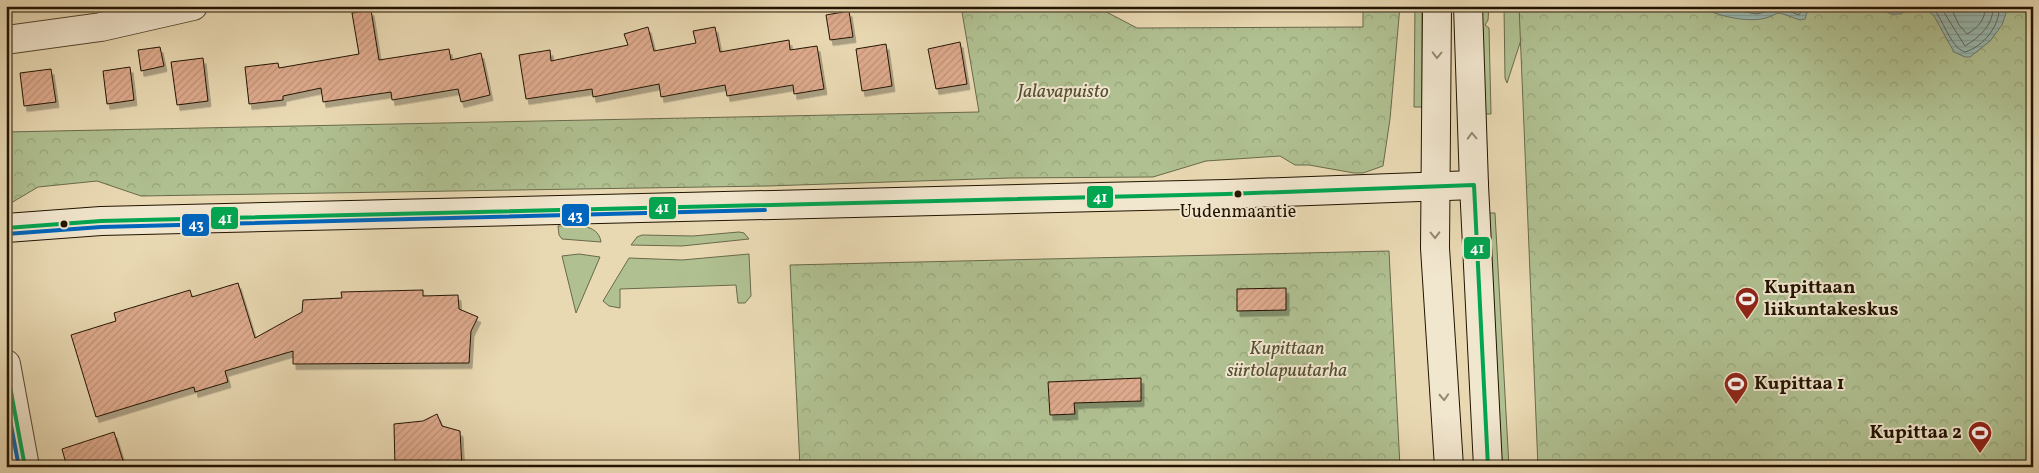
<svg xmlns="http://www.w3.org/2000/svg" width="2039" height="473" font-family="Vollkorn,serif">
<defs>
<pattern id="park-crowns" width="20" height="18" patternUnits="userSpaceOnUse" patternTransform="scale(1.25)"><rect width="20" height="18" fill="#b0c091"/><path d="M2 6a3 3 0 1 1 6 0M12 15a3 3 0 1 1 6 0" fill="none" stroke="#97a47b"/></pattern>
<pattern id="water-rules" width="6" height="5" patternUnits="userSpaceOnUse" patternTransform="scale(1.25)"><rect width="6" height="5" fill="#98b9b2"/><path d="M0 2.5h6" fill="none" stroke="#839e97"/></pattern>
<pattern id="building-hatch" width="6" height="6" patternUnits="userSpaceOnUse" patternTransform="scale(1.25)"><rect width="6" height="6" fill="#deaa8d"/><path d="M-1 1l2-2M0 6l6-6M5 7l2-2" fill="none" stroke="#be9178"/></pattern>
<filter id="shadow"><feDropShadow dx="3" dy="5.5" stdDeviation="0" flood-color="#0004"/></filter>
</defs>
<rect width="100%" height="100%" fill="#e9d9b3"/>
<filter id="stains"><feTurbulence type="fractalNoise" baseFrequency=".004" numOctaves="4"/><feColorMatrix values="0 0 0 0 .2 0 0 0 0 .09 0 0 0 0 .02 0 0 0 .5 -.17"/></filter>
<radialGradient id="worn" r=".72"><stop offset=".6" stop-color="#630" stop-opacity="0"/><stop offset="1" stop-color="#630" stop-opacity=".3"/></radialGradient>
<g fill="#b0c091" stroke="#696a4a">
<polygon points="1415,6 1422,6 1422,107 1414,107"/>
<polygon points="1480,6 1489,6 1488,20 1485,25 1489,28 1491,114 1485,114"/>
<polygon points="1504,6 1532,6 1507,83 1505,78"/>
<polygon points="1489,213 1495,213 1509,467 1501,467"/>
<path d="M558,226C573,226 598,222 601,242L562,239L559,235Z"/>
<polygon points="739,232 744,233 749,239 682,246 631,245 637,237 642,235 693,236"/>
<polygon points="579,254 600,257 576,313 562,256"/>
<polygon points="749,254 751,296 745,303 738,303 736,285 620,289 620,308 609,306 603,301 629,258 682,260"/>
</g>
<g fill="url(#park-crowns)" stroke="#696a4a">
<polygon points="961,6 1095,6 1137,28 1363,27 1363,6 1400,6 1390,119 1383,166 1363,173 1354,173 1309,165 1295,165 1280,156 1206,161 1153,177 1010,178 767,186 141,196 97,181 38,187 11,203 6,203 6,132 979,112"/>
<polygon points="1519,6 2033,6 2033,467 1538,467"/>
<polygon points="1389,251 1400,467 800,467 790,265"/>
</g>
<g fill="url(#water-rules)" stroke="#69776c">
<path d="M1700,6H1809L1805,19L1800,20L1780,13C1775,13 1771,17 1766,18C1748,23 1715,16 1700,6Z"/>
<polygon points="1875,6 1911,6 1901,14 1891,14"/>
<polygon points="1923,6 2003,6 2006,13 2002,25 1990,41 1970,57 1965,57 1954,52 1934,16"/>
</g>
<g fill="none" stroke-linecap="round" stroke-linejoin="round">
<g stroke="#5d665a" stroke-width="1">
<polyline points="1711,6 1757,14 1781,8 1799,15 1804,6"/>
<path d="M1931,6C1943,17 1950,48 1965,52C1983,47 2001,25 1999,6"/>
<path d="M1940,6L1965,46C1980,37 1994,24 1993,6"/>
<path d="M1950,6L1959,25L1967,34C1978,28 1986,19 1985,6"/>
</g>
</g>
<g fill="url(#building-hatch)" stroke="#221402" filter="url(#shadow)">
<polygon points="371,10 379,60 449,49 451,60 481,53 490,95 461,102 458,89 392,100 391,92 323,102 321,88 283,96 283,100 249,104 245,67 278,63 279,68 359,54 352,13"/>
<polygon points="849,11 853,37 830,40 826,15"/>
<polygon points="648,27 654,51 696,43 693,31 715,27 720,52 789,40 790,50 817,46 824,89 794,94 793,85 727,96 725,85 661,97 659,84 593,97 592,89 526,99 519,55 550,50 551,61 628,45 624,34"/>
<polygon points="960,42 967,84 936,89 928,49"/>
<polygon points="886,44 892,86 862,91 856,49"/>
<polygon points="160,47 164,66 141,71 138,50"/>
<polygon points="203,58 208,101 177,105 171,62"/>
<polygon points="130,67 134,100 107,104 103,71"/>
<polygon points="51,69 56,102 24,106 20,73"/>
<polygon points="238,283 255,338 302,312 303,300 342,298 341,292 423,290 423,296 458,295 459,309 478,317 471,331 469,363 293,364 293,351 225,371 228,382 195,392 194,387 96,417 71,335 116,321 114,313 190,290 192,297"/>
<polygon points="1286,288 1286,310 1237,311 1237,289"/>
<polygon points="1141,378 1141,401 1074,403 1075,414 1050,415 1048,382"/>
<polygon points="437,414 442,426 460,431 462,467 395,467 394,424 423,421"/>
<polygon points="114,432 125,467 67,467 62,449"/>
</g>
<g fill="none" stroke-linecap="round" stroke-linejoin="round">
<defs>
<g id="street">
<polyline points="6,40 101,27 193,6"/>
<polyline points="6,364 25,467"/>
</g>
<g id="secondary">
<polyline points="1437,6 1435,248 1449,467"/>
<polyline points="1468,6 1474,185 1488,467"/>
<polyline points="6,228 101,221 1227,194 1474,185"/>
</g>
</defs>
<use href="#street" stroke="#54452e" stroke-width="30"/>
<use href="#secondary" stroke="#221402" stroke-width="30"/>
<use href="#street" stroke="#f1e6ce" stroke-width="28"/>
<use href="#secondary" stroke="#f1e6ce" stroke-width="28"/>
<defs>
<g id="bus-1">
<polyline points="6,228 101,221 1227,194 1474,185 1488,467"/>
<polyline points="6,365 25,467"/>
</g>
<g id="bus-2">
<polyline points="6,234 101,227 765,210"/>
<polyline points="6,400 19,467"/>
</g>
</defs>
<use href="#bus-1" stroke="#f1e6ce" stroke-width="8"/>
<use href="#bus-2" stroke="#f1e6ce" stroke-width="8"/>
<use href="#bus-1" stroke="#00a651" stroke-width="4"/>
<use href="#bus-2" stroke="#0065bd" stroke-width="4"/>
</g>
<defs><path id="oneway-chevron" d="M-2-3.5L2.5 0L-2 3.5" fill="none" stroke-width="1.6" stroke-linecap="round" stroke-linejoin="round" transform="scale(1.25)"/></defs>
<g stroke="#948872">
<use href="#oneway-chevron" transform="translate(1437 55) rotate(91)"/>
<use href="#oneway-chevron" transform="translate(1472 136) rotate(-92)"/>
<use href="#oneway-chevron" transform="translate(1435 235) rotate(89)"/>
<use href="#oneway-chevron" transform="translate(1444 397) rotate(87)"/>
</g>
<defs>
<symbol id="stadium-pin" viewBox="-11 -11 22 30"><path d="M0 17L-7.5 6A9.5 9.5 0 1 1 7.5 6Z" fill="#8f2418" stroke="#f1e6ce"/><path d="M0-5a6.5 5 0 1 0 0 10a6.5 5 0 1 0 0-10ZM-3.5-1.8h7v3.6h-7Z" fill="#fff"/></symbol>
</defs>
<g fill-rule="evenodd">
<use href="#stadium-pin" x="1733" y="285" width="28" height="38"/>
<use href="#stadium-pin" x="1722" y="370" width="28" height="38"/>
<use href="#stadium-pin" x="1966" y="419" width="28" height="38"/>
</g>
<g fill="#221402" stroke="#f1e6ce" stroke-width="2">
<circle cx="1238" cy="194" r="4.5"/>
<circle cx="64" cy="224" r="4.5"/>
</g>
<g text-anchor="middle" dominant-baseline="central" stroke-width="4" stroke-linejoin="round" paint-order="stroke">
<g font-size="18" fill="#221402" stroke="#f1e6ce">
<text x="1238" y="212">Uudenmaantie</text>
</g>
<g font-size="19" font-style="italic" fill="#545034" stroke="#f1e6ce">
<text x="1063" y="92">Jalavapuisto</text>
<text x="1287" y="349">Kupittaan<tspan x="1287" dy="22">siirtolapuutarha</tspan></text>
</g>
<g font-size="19" font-weight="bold" fill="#221402" stroke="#f1e6ce" text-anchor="start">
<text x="1764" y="288">Kupittaan<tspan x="1764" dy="22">liikuntakeskus</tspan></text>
<text x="1754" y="384">Kupittaa 1</text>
<text x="1962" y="433" text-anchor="end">Kupittaa 2</text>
</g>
</g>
<g stroke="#f1e6ce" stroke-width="2">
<rect x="1086" y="185" width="28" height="24" rx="5" fill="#00a651"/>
<rect x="648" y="196" width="29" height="24" rx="5" fill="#00a651"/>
<rect x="561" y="203" width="29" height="24" rx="5" fill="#0065bd"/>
<rect x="210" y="206" width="29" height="24" rx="5" fill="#00a651"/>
<rect x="181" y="213" width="29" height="24" rx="5" fill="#0065bd"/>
<rect x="1463" y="236" width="28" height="24" rx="5" fill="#00a651"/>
</g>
<g font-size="14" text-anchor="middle" font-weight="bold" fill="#fff">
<text x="1100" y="202">41</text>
<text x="662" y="212">41</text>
<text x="575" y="220">43</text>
<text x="225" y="223">41</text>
<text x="196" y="229">43</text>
<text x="1477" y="253">41</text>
</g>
<rect width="2039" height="473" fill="none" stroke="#e9d9b3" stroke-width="25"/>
<rect x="8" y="8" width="2024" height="458" fill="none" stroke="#221402" stroke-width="2.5"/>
<rect x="12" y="12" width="2014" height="448" fill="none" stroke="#221402"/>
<rect width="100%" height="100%" filter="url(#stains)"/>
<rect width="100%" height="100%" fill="url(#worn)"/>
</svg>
